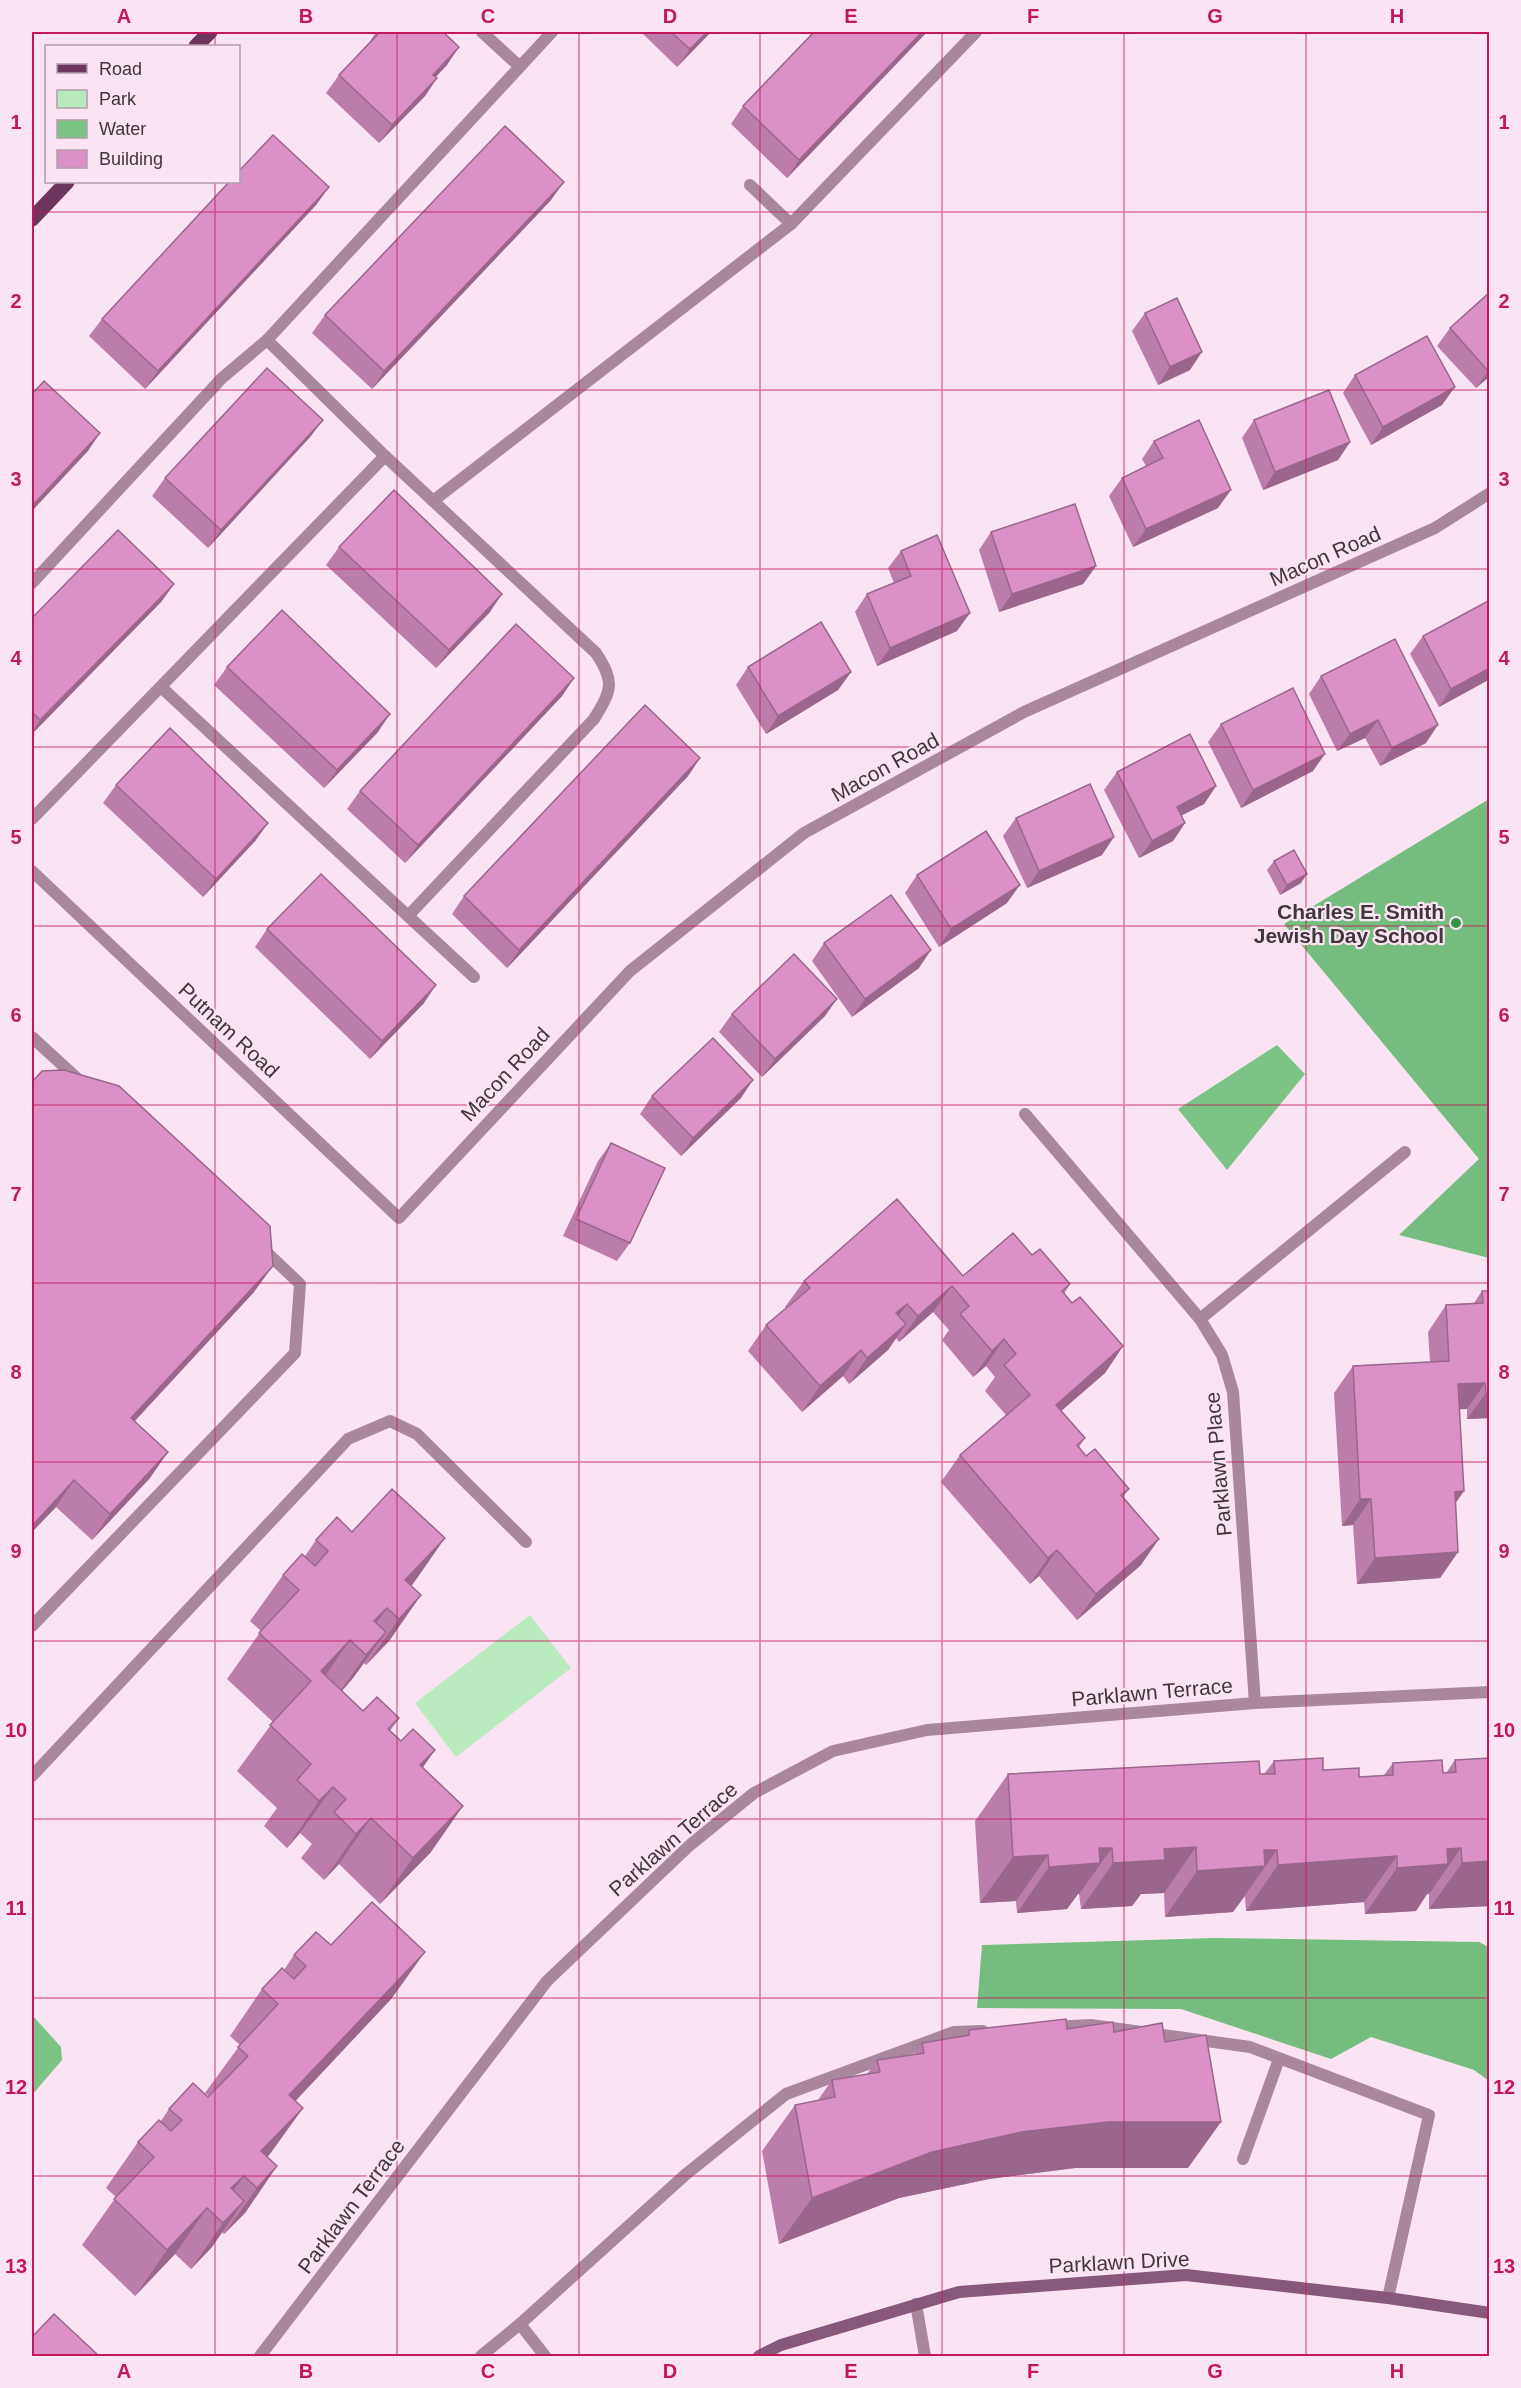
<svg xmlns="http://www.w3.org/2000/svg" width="1521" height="2388" font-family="Helvetica,sans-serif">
<rect width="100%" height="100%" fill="#fae4f3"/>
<polygon fill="#b8eabe" points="530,1615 571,1668 456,1757 415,1703"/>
<g fill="#75bc7f">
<polygon points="1489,799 1489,1258 1399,1235 1479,1159 1284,924"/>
<polygon points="1215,1938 1479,1942 1489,1947 1489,2081 1474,2070 1371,2037 1331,2059 1181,2009 977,2008 982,1945"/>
</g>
<g fill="#7cc386">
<polygon points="1277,1045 1305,1074 1227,1170 1178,1109"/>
<polygon points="32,2015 61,2047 62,2060 32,2095"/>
</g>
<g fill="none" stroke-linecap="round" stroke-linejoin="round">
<g stroke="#a9889e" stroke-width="12">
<polyline points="750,185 791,224"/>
<polyline points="408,916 474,977"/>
<polyline points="32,1037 82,1083"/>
<polyline points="1200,1319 1405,1152"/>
<polyline points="32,1626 295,1353 300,1284 261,1247"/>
<polyline points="32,1776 348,1439 390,1421 417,1434 526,1542"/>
<polyline points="1052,2027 1091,2025 1250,2047 1429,2115 1388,2298"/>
<polyline points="1243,2159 1279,2059"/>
<polyline points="520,2324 685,2175 786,2094 954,2032 983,2031"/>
<polyline points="481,2356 520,2324 545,2356"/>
</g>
<g stroke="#a9889e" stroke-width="12">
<polyline points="482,32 519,66"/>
<polyline points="433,501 791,224 976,32"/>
<polyline points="32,583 222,378 267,340 552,32"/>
<path d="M161,687L408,916L594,719C612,690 615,682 596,653L385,456L267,340"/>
<polyline points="32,819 385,456"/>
<polyline points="32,871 399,1218 630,971 804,833 1024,712 1435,528 1490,493"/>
<polyline points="1025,1114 1200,1319 1222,1355 1233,1392 1255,1703"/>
<polyline points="916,2304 925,2356"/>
<polyline points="260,2356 547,1981 690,1845 754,1793 833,1751 927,1730 1255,1703 1490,1692"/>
</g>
<polyline stroke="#875879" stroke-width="12" points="759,2356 781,2345 959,2292 1186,2275 1388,2298 1490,2313"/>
<g stroke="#6d365e" stroke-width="15">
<polyline points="196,46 210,32"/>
<polyline points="32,219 67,182"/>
</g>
</g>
<g fill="#bd7daa">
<polygon points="376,32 443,32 447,65 436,77 437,78 425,96 379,143 326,93 339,75 369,43"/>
<polygon points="641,32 711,32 677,67"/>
<polygon points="814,32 927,32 787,178 731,124 743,106"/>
<polygon points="329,187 316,205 145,389 89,336 102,319"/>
<polygon points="551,200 372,389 312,333 325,315"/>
<polygon points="1490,292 1490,376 1476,388 1437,346 1450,328"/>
<polygon points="1145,313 1190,370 1158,385 1132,331"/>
<polygon points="1355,375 1442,405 1371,445 1343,393"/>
<polygon points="323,420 310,437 208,548 152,496 165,478"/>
<polygon points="1254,420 1350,442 1338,460 1263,490 1242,438"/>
<polygon points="1154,441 1218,508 1133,547 1109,496 1122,478 1146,466 1142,459"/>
<polygon points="991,532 1096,566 1083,584 999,612 979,550"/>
<polygon points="339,547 490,612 436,668 326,565"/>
<polygon points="901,551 957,631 877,666 855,612 867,594 894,583 888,568"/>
<polygon points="174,584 161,602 32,734 32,618"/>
<polygon points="1490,600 1490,679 1439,707 1410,654 1423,636"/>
<polygon points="227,667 378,732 324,788 214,685"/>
<polygon points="748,667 851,672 838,690 766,734 736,685"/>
<polygon points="1321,676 1426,743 1380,766 1365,738 1337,751 1309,694"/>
<polygon points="574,678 562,696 405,863 347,809 360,791"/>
<polygon points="1221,724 1313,771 1241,808 1208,742"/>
<polygon points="700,758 688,776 507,968 452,914 464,896"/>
<polygon points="1117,772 1216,786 1204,804 1181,816 1185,823 1173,841 1139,858 1104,790"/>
<polygon points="116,785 256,840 203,897 103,803"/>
<polygon points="1016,818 1102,855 1027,888 1003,836"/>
<polygon points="1274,861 1301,883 1280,895 1267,870"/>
<polygon points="917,875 1007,903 939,947 905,893"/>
<polygon points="267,929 424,1003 370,1059 255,947"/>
<polygon points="824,943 919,968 852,1017 812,961"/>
<polygon points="732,1014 825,1016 762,1077 719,1032"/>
<polygon points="32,1082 254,1292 135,1421 150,1478 92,1540 56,1507 32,1532"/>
<polygon points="652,1096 741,1098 681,1156 640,1114"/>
<polygon points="611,1143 630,1243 617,1261 563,1236 598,1161"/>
<polygon points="1032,1255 1070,1284 1064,1294 1072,1303 1123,1346 1105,1373 1061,1411 1085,1438 1079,1447 1086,1456 1129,1489 1123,1497 1141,1565 1077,1620 1039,1576 1030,1584 941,1482 960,1455 1006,1415 985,1391 995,1377 986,1366 973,1377 942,1340 949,1330 933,1312 899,1342 896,1338 888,1350 849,1384 843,1376 802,1412 748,1351 766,1325 786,1308 785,1307 804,1281 963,1276"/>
<polygon points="1482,1291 1490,1291 1490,1418 1467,1419 1467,1409 1459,1409 1455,1503 1458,1552 1440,1578 1357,1584 1353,1525 1342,1526 1334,1393 1353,1366 1430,1362 1428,1332 1446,1305 1474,1303"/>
<polygon points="316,1540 411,1586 421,1595 389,1641 366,1665 364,1663 353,1678 342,1691 363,1711 399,1718 390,1731 423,1768 431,1852 380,1904 339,1864 324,1880 301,1858 312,1844 300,1833 287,1848 264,1826 277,1808 237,1771 273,1722 227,1679 261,1631 250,1621 283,1575 305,1556"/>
<polygon points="1490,1758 1490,1906 1429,1909 1429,1894 1427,1894 1416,1911 1365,1914 1364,1902 1246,1911 1245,1896 1233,1912 1165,1917 1164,1893 1141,1894 1132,1906 1081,1909 1079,1894 1078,1894 1067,1909 1017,1913 1016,1901 980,1903 975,1821 1008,1774 1264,1774 1274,1761 1359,1777 1384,1775 1393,1763 1443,1773 1446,1773 1455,1760"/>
<polygon points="331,1945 392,1998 295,2101 303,2108 267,2157 277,2166 245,2213 224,2234 222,2232 212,2247 191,2269 175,2254 135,2296 82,2245 116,2197 106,2188 138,2142 161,2121 169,2109 209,2096 205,2093 240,2045 230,2036 262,1989 284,1970 294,1955"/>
<polygon points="1067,2029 1114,2032 1188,2168 1075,2168 989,2179 899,2198 779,2244 762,2151 795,2105 818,2100 832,2080 867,2074 877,2060 914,2055 922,2043 965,2036 969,2030"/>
</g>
<g fill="#9a668b">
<polygon points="707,32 711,32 677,67 690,49"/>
<polygon points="922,32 927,32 787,178 799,160"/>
<polygon points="459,47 447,65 421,92 433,75"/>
<polygon points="437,78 425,96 379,143 392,125"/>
<polygon points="564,182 551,200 372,389 384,371"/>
<polygon points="329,187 316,205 145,389 158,371"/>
<polygon points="1202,352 1190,370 1158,385 1170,367"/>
<polygon points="1490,369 1490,376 1476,388 1488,371"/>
<polygon points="1455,387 1442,405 1371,445 1383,427"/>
<polygon points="323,420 310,437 208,548 221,530"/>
<polygon points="100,433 88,451 32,511 32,506"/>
<polygon points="1350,442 1338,460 1263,490 1275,472"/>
<polygon points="1231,490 1218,508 1133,547 1146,529"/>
<polygon points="1096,566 1083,584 999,612 1012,594"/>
<polygon points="174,584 161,602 32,734 32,733 40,720"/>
<polygon points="502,594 490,612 436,668 449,650"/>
<polygon points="970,613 957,631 877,666 890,648"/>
<polygon points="1490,668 1490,679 1439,707 1451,689"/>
<polygon points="851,672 838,690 766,734 778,716"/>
<polygon points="574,678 562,696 405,863 418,845"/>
<polygon points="390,714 378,732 324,788 337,770"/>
<polygon points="1378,720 1365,738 1337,751 1350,734"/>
<polygon points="1438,725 1426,743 1380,766 1392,748"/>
<polygon points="1325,754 1313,771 1241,808 1253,790"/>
<polygon points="700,758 688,776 507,968 519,950"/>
<polygon points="1216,786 1204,804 1164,824 1177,807"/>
<polygon points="268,823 256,840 203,897 216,879"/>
<polygon points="1185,823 1173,841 1139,858 1152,841"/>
<polygon points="1114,837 1102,855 1027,888 1039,871"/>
<polygon points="1307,874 1301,883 1280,895 1287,885"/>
<polygon points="1020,885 1007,903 939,947 951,929"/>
<polygon points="931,950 919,968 852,1017 865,999"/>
<polygon points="436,985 424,1003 370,1059 382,1041"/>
<polygon points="837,999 825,1016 762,1077 775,1059"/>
<polygon points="753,1080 741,1098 681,1156 693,1138"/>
<polygon points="273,1266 254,1292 113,1444 131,1418"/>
<polygon points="952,1286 933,1312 899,1342 918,1316"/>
<polygon points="907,1304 889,1330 896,1313"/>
<polygon points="906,1324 888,1350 849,1384 867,1358"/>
<polygon points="1004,1339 986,1366 973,1377 992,1351"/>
<polygon points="1123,1346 1105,1373 1038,1431 1056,1405"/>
<polygon points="861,1350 843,1376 802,1412 820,1386"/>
<polygon points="1485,1383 1467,1409 1439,1410 1458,1384"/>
<polygon points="1486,1393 1490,1393 1490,1418 1467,1419"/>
<polygon points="168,1452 150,1478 92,1540 110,1514"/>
<polygon points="74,1480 56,1507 32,1532 32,1526"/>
<polygon points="1464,1491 1446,1517 1455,1492"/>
<polygon points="1360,1499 1371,1499 1353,1525 1342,1526"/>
<polygon points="445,1538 413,1584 389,1610 387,1608 359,1648 374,1621 405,1580"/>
<polygon points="1159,1539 1141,1565 1077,1620 1096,1594"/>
<polygon points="1057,1550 1039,1576 1030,1584 1048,1558"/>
<polygon points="1458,1552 1440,1578 1357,1584 1375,1558"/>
<polygon points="421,1595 389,1641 366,1665 399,1619"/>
<polygon points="386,1632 353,1678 333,1701 366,1655"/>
<polygon points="350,1640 318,1686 321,1671"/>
<polygon points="435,1750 403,1796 420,1765"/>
<polygon points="333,1787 300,1833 287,1848 319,1801"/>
<polygon points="463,1806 431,1852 380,1904 413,1858"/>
<polygon points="371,1818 339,1864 324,1880 356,1834"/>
<polygon points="1196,1847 1164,1893 1141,1894 1132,1906 1081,1909 1113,1863 1164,1849"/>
<polygon points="1099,1848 1112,1848 1079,1894 1078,1894 1067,1909 1017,1913 1049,1867"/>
<polygon points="1461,1848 1429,1894 1427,1894 1416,1911 1365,1914 1397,1868 1447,1849"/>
<polygon points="1264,1850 1277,1850 1233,1912 1165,1917 1197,1871"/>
<polygon points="1048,1855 1016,1901 980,1903 1013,1857"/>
<polygon points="1397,1856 1364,1902 1246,1911 1278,1865"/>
<polygon points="1490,1861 1490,1906 1429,1909 1462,1863"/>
<polygon points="425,1952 392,1998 257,2142 289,2095"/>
<polygon points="303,2108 270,2154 247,2179 261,2151"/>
<polygon points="1108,2122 1221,2122 1188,2168 1075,2168 989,2179 899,2198 779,2244 812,2198 932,2152 1021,2132"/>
<polygon points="277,2166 245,2213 224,2234 257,2188"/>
<polygon points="244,2176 215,2216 231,2188"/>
<polygon points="244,2201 212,2247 191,2269 223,2223"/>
<polygon points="207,2208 175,2254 135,2296 167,2250"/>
</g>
<g fill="#dc91c6" stroke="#9a668b" stroke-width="1.5">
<polygon points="380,32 443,32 459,47 433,75 437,78 392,125 339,75"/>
<polygon points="671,32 707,32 690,49"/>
<polygon points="814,32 922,32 799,160 743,106"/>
<polygon points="505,126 564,182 384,371 325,315"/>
<polygon points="273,135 329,187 158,371 102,319 229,182 238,182 238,172"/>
<polygon points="1490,292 1490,369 1488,371 1450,328"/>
<polygon points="1177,298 1202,352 1170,367 1145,313"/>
<polygon points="1427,336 1455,387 1383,427 1355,375"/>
<polygon points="267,368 323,420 221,530 165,478"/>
<polygon points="44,381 100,433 32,506 32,394"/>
<polygon points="1329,390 1350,442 1275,472 1254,420"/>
<polygon points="1199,420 1231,490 1146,529 1122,478 1163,458 1154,441"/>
<polygon points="394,490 502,594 449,650 339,547"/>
<polygon points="1075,504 1096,566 1012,594 991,532"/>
<polygon points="118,530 174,584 40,720 32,712 32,618"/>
<polygon points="937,535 970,613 890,648 867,594 911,576 901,551"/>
<polygon points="1490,600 1490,668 1451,689 1423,636"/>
<polygon points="282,610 390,714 337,770 227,667"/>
<polygon points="821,622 851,672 778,716 748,667"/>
<polygon points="516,624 574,678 418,845 360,791"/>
<polygon points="1395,639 1438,725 1392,748 1378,720 1350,734 1321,676"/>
<polygon points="1293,688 1325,754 1253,790 1221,724"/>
<polygon points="645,705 700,758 519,950 464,896"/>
<polygon points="170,728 268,823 216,879 116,785"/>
<polygon points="1190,734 1216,786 1177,807 1185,823 1152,841 1117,772"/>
<polygon points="1090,784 1114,837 1039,871 1016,818"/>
<polygon points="986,831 1020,885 951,929 917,875"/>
<polygon points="1294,850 1307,874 1287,885 1274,861"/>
<polygon points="321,874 436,985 382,1041 267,929"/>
<polygon points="891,895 931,950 865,999 824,943"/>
<polygon points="794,954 837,999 775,1059 732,1014"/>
<polygon points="713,1038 753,1080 693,1138 652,1096"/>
<polygon points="64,1070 119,1086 270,1226 273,1266 131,1418 168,1452 110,1514 74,1480 32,1526 32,1082 42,1071"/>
<polygon points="611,1143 665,1168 630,1243 576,1219"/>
<polygon points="897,1199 963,1276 1013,1233 1032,1255 1040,1249 1070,1284 1062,1291 1072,1303 1080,1297 1123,1346 1056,1405 1085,1438 1077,1445 1086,1456 1095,1449 1129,1489 1121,1495 1159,1539 1096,1594 1057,1550 1048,1558 960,1455 1030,1395 1004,1365 1016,1354 1004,1339 992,1351 960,1314 969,1306 952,1286 918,1316 907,1304 896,1313 906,1324 867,1358 861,1350 820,1386 766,1325 810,1288 804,1281"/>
<polygon points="1482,1291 1490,1291 1490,1393 1486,1393 1485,1383 1458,1384 1464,1491 1455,1492 1458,1552 1375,1558 1371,1499 1360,1499 1353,1366 1449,1361 1446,1305 1483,1303"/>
<polygon points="392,1489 445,1538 405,1580 421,1595 399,1619 387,1608 374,1621 386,1632 366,1655 350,1640 321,1671 363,1711 377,1697 399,1718 388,1729 401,1741 413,1729 435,1750 420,1765 463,1806 413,1858 371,1818 356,1834 334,1812 346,1799 333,1787 319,1801 297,1780 311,1764 270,1725 311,1681 259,1633 299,1590 283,1575 302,1554 315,1566 328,1551 316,1540 337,1517 352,1532"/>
<polygon points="1323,1758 1323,1770 1359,1768 1359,1777 1393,1775 1393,1763 1442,1760 1443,1773 1456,1772 1455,1760 1490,1758 1490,1861 1462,1863 1461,1848 1447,1849 1448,1864 1397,1868 1397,1856 1278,1865 1277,1850 1264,1850 1265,1866 1197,1871 1196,1847 1164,1849 1165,1860 1113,1863 1112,1848 1099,1848 1100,1863 1049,1867 1048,1855 1013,1857 1008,1774 1259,1761 1260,1774 1275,1774 1274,1761"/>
<polygon points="372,1902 425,1952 289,2095 303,2108 261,2151 277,2166 257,2188 244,2176 231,2188 244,2201 223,2223 207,2208 167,2250 114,2199 154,2157 138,2142 159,2120 171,2131 182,2120 169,2109 193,2083 208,2097 248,2056 238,2047 278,2004 262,1989 282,1968 294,1979 306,1966 294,1955 316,1932 331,1945"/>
<polygon points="1066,2019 1067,2029 1113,2022 1114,2032 1162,2023 1165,2042 1206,2035 1221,2122 1108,2122 1021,2132 932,2152 812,2198 795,2105 835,2097 832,2080 880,2072 877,2060 924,2053 922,2043 969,2035 969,2030"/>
<polygon points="54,2314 99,2356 32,2356 32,2337"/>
</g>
<path fill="none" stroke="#c2185b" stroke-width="1.5" stroke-opacity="0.55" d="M215,32V46M397,32V2356M579,32V2356M760,32V2356M942,32V2356M1124,32V2356M1306,32V2356M215,182V2356M32,212H1490M32,390H1490M32,569H1490M32,747H1490M32,926H1490M32,1105H1490M32,1283H1490M32,1462H1490M32,1641H1490M32,1819H1490M32,1998H1490M32,2176H1490"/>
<circle fill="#34964b" stroke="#fae4f3" stroke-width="2" cx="1456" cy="923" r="6"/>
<g text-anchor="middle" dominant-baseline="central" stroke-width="4.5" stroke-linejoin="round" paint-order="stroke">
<g font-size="21" fill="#3f373c" stroke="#fae4f3">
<text transform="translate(1325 556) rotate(-24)">Macon Road</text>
<text transform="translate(885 767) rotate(-29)">Macon Road</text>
<text transform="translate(229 1030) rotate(43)">Putnam Road</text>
<text transform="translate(505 1074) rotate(-47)">Macon Road</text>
<text transform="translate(1218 1464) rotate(-95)">Parklawn Place</text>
<text transform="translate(1152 1692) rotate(-5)">Parklawn Terrace</text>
<text transform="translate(673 1839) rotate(-41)">Parklawn Terrace</text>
<text transform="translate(351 2206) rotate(-53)">Parklawn Terrace</text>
<text transform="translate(1119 2262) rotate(-3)">Parklawn Drive</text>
</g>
<g font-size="21" font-weight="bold" fill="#3f373c" stroke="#fae4f3" text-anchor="end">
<text x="1444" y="911">Charles E. Smith<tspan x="1444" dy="24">Jewish Day School</tspan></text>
</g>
</g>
<rect width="1521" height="2388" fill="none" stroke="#fae4f3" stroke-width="66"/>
<rect x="45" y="45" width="195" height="138" fill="#fae4f3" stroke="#af9faa" stroke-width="1.5"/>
<rect x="57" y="64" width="30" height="9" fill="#6d365e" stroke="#af9faa" stroke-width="1.5"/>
<text x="99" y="75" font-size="18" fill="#3f373c">Road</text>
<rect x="57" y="90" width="30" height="18" fill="#b8eabe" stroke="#af9faa" stroke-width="1.5"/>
<text x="99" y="105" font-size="18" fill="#3f373c">Park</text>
<rect x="57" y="120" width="30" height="18" fill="#7cc386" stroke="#af9faa" stroke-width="1.5"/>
<text x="99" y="135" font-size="18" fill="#3f373c">Water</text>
<rect x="57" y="150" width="30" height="18" fill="#dc91c6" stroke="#af9faa" stroke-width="1.5"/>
<text x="99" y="165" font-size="18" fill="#3f373c">Building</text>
<rect x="33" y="33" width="1455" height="2322" fill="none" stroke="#c2185b" stroke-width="2"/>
<g font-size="20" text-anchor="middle" font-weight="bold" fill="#c2185b">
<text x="124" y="23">A</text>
<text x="306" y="23">B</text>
<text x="488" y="23">C</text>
<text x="670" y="23">D</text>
<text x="851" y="23">E</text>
<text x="1033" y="23">F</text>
<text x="1215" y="23">G</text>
<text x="1397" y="23">H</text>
<text x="16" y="129">1</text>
<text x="1504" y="129">1</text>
<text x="16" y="308">2</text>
<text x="1504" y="308">2</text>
<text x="16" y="486">3</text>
<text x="1504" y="486">3</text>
<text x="16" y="665">4</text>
<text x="1504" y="665">4</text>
<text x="16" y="844">5</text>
<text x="1504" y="844">5</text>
<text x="16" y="1022">6</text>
<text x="1504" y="1022">6</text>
<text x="16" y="1201">7</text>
<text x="1504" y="1201">7</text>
<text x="16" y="1379">8</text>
<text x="1504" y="1379">8</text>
<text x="16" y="1558">9</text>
<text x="1504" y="1558">9</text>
<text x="16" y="1737">10</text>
<text x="1504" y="1737">10</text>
<text x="16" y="1915">11</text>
<text x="1504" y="1915">11</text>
<text x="16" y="2094">12</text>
<text x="1504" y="2094">12</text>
<text x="16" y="2273">13</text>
<text x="1504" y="2273">13</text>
<text x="124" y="2378">A</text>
<text x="306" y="2378">B</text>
<text x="488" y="2378">C</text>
<text x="670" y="2378">D</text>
<text x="851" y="2378">E</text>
<text x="1033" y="2378">F</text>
<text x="1215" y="2378">G</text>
<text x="1397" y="2378">H</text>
</g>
</svg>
